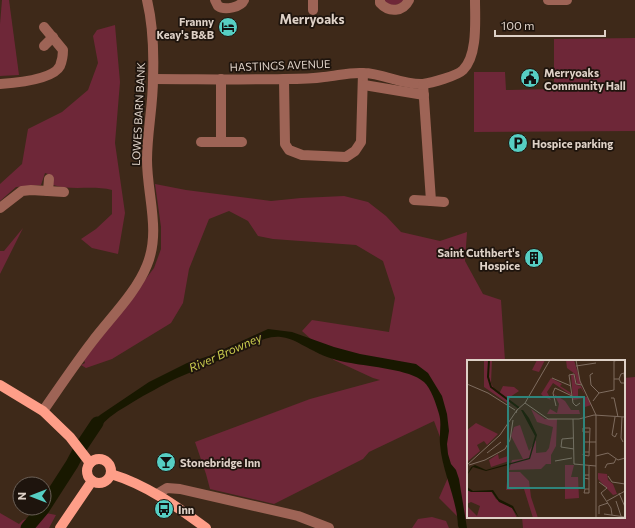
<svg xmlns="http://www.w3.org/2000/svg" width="635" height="528" font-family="Commissioner,sans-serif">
<rect width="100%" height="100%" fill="#3e2919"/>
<g fill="#6e2738">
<polygon points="2,0 9,0 19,75 0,76 0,24"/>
<polygon points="383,0 405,0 404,2 389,7"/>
<path d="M115,25L120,82L115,143L125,213L118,254L92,248L81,239L96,229L112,214V190C93,185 72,191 53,185L51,175L45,173L41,185L16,187L0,201V184L22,164L28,129L62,112L88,90L98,63L93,36L97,30Z"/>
<polygon points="635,38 635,131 474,132 474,72 505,72 506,90 554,89 554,39"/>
<polygon points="155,184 186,190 271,201 301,198 344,196 368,202 386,216 401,232 440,241 467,232 465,261 483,294 501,300 505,361 468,361 468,517 507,518 460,519 439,498 450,473 443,445 434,421 369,452 363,459 274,504 210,489 206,474 195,442 310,399 380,380 373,378 334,360 302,331 312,320 389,332 395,298 383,261 356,245 273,239 258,236 248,221 229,211 209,219 189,269 183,303 171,323 112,359 86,368 81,365 85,363 84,360 154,268 161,249 161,227"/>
<polygon points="23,228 0,274 0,251 4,251"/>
<polygon points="635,377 635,528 523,528 522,517 624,517 624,378"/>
<polygon points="0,513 19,524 23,520 46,513 56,515 49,528 0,528"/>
<polygon points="432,517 446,521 449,528 412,528 418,519"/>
</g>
<path fill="#181800" d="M268,329L292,332L334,347L360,354L416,364L428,373L442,396L447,414L449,431L447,444L448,454L451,464L456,470L459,479L467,528H459L458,526C457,498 442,472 440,444C439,434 442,424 439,414C436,404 431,388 424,382C409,369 370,367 351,363C338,361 325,357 314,351C303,346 293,338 281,337C264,335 250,347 236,353C220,360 205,366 189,373C173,379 158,388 143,396C132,403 120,409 110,417C102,423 97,432 91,440L83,434L89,425L100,415L149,382L187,363L209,356Z"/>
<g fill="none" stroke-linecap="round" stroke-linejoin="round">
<polyline stroke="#181800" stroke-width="13" points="27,528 43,509 72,464 81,447 97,423"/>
<g stroke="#9e6456" stroke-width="10">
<path d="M215,0C216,2 217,4 218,6C225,11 241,7 244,0"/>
<path d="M380,0V3C389,13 403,12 409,0"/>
<polyline points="548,0 567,0"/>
<polyline points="313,10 313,0"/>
<polyline points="44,46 53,37"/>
<path d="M153,79C197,79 241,80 284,79C297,79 311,79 324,77C337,76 349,72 363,73C383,73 402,85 423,84C431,83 457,76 463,70C478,55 475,20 475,0"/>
<polyline points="221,79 221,142 242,142"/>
<polyline points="284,79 285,144 289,150 302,155 346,157 355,151 361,142 363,73"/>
<path d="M0,84C14,83 53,80 60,66C62,61 63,55 63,50L44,27"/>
<polyline points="423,84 431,201 444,202"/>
<polyline points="364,85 424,95"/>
<polyline points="201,142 221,142"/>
<polyline points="48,191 49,179"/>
<polyline points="414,200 431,201"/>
<polyline points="0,208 22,191 31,190 64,192"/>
<path d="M43,411C59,388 75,364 92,342C110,318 136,293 147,265C161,231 147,195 147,160C147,133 153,106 153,79C154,52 153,25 147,0"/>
<polyline points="157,494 167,488 180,489 298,516 329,528"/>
</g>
<g stroke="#fe9e88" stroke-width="10">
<polyline points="0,385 43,411 70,437 90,463"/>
<circle cx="99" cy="471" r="12"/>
<path d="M111,474C147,485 176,506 206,528"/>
<polyline points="60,528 92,481"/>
</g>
</g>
<defs>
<symbol id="hotel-disc" viewBox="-11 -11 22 22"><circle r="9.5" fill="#56cec3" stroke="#1e140d"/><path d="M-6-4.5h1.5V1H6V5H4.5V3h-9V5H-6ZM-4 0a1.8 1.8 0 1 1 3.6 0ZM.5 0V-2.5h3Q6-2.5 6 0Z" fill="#111"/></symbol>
<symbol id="civic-disc" viewBox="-11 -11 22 22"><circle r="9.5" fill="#56cec3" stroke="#1e140d"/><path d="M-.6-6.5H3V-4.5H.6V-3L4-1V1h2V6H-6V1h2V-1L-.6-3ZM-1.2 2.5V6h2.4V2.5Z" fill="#111"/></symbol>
<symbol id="parking-disc" viewBox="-11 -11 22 22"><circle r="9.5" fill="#56cec3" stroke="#1e140d"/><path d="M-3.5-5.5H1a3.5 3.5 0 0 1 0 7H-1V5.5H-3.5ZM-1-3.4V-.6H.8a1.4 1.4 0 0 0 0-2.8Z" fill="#111"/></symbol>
<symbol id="building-disc" viewBox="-11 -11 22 22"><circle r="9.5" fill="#56cec3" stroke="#1e140d"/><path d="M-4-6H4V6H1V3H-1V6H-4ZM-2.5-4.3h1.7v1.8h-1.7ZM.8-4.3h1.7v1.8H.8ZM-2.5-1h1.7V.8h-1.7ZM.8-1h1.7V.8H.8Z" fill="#111"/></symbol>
<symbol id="bar-disc" viewBox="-11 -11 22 22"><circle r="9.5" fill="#56cec3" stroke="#1e140d"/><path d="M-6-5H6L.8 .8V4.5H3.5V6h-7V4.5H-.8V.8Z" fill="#111"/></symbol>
<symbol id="bus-disc" viewBox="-11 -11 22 22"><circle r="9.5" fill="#56cec3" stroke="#1e140d"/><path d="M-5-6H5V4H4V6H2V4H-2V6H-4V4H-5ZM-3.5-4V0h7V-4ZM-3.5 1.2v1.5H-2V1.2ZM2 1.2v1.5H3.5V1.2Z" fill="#111"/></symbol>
</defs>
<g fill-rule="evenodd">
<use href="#hotel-disc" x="217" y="16" width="22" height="22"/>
<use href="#civic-disc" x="519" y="67" width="22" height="22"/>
<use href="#parking-disc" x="507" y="132" width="22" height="22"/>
<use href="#building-disc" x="523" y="247" width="22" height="22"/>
<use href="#bar-disc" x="155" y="451" width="22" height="22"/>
<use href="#bus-disc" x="153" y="498" width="22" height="22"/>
</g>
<g text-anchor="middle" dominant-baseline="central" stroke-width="3.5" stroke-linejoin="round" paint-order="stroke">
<g font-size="11" font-weight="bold" fill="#ded1c7" stroke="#1e140d" text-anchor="start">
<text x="214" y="21" text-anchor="end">Franny<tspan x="214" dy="13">Keay's B&amp;B</tspan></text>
<text x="544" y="72">Merryoaks<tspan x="544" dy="13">Community Hall</tspan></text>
<text x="532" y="143">Hospice parking</text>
<text x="520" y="252" text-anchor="end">Saint Cuthbert's<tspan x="520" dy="13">Hospice</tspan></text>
<text x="180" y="462">Stonebridge Inn</text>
<text x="178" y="509">Inn</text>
</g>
<g font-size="11" fill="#ded1c7" stroke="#1e140d">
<text transform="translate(280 65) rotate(-2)">HASTINGS AVENUE</text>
<text transform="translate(138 114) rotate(-87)">LOWES BARN BANK</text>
</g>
<g font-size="12" font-style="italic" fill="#c8ca4d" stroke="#1e140d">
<text transform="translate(225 352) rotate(-24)">River Browney</text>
</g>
<g font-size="13" font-weight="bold" fill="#ded1c7" stroke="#1e140d">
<text x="312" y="19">Merryoaks</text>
</g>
</g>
<g transform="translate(467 360)">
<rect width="158" height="158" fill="#3e2919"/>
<path d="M17,0H25L24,23L28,31L32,34L36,26L47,27L52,31L43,37V45L17,27ZM70,0H78L72,12L65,10ZM99,0H107L114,24H110L108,14L100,8ZM104,14L107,15L109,25L114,26L118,35L114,28L111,29V37H120L124,45L118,47L117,38L106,40ZM84,18L95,24L93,26L104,33V35L86,23L80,32L84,40L77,37L74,34ZM87,34L98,41L104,50H112L113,54H80L83,49L90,53L92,44ZM64,49L78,59H90L89,86L84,95V104H79L74,109L42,110L45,100L56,99L44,76L47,67L53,65L62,91L69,80V93L79,92L82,88L86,67L70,62ZM9,63L31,74L20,85L17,81L10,85L13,91L0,102V70ZM31,94L32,99L41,96L42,101L24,107L22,100ZM98,105H107L104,117H111L112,138L98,139ZM41,112H53L62,121L64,137L71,158H66L57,129L39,130ZM131,113L140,114L141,120L146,124L150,134L146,135L131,119ZM0,131H24L29,139L45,148L50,158H0V146L10,156L13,146L4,142L0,144Z" fill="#6e2738"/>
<path d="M54,50H56L62,58L70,75L63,99L19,111L6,107L0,115L4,107L8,105L19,110L62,98L68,76ZM0,127L6,131L26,130L32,139L46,146L52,158L45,148L32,142L25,132H4L0,130Z" fill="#181800"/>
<path fill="none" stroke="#181800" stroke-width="2" d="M22,0L21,17L24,27L52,48"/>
<path fill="none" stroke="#7e6c5f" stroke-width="1" d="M109,0L113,21L129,55V158M109,6L129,3M126,13L123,15L124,25L132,33M85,18L104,26M147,19H152L154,14L157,13L158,23H154L152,19M0,24L21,33L48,50M144,38H147L151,57M126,41L132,33L147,30V1L152,0M58,43L81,59H112L127,55L158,57M113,43L109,46L106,43L102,15L107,14L109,24L115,25M89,46L86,33L88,28L105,36M50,50L58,43L83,0M148,57L145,75L148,77L150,73M155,57L154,78L156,82M106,59L107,104L129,106M106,78L95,79L94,87L107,89M116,82H129M122,92H117L116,95L122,96L123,68H116V72H122M20,93L34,82M129,96L141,93L151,100L158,98M88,101L105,98M0,105L33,75L50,50L49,53M2,105L18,100L38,89L43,80L46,60M122,106V133H117L118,129H122M138,108L140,104L147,103L149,99M122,115H118L117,118L122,119M141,116L145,122L158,124M132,122L140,128L134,133L144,148L145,155M152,133L158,147M140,141L158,131M149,141L154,156M132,154V146L141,143M137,154L158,157"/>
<path fill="#2e847b" fill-opacity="0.15" stroke="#2e847b" stroke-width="2" d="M41,37H117V128H41Z"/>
<rect width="158" height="158" fill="none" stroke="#ded1c7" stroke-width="2"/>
</g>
<g transform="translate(32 496) rotate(270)"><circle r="19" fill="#1e140d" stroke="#6b6057"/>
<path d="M0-3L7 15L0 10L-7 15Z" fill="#56cec3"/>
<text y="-6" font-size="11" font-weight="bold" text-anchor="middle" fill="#ded1c7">N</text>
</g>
<path d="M495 30v6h110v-6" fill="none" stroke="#ded1c7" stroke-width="2"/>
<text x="501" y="30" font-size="12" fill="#ded1c7" stroke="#1e140d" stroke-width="3" paint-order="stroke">100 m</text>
</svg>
